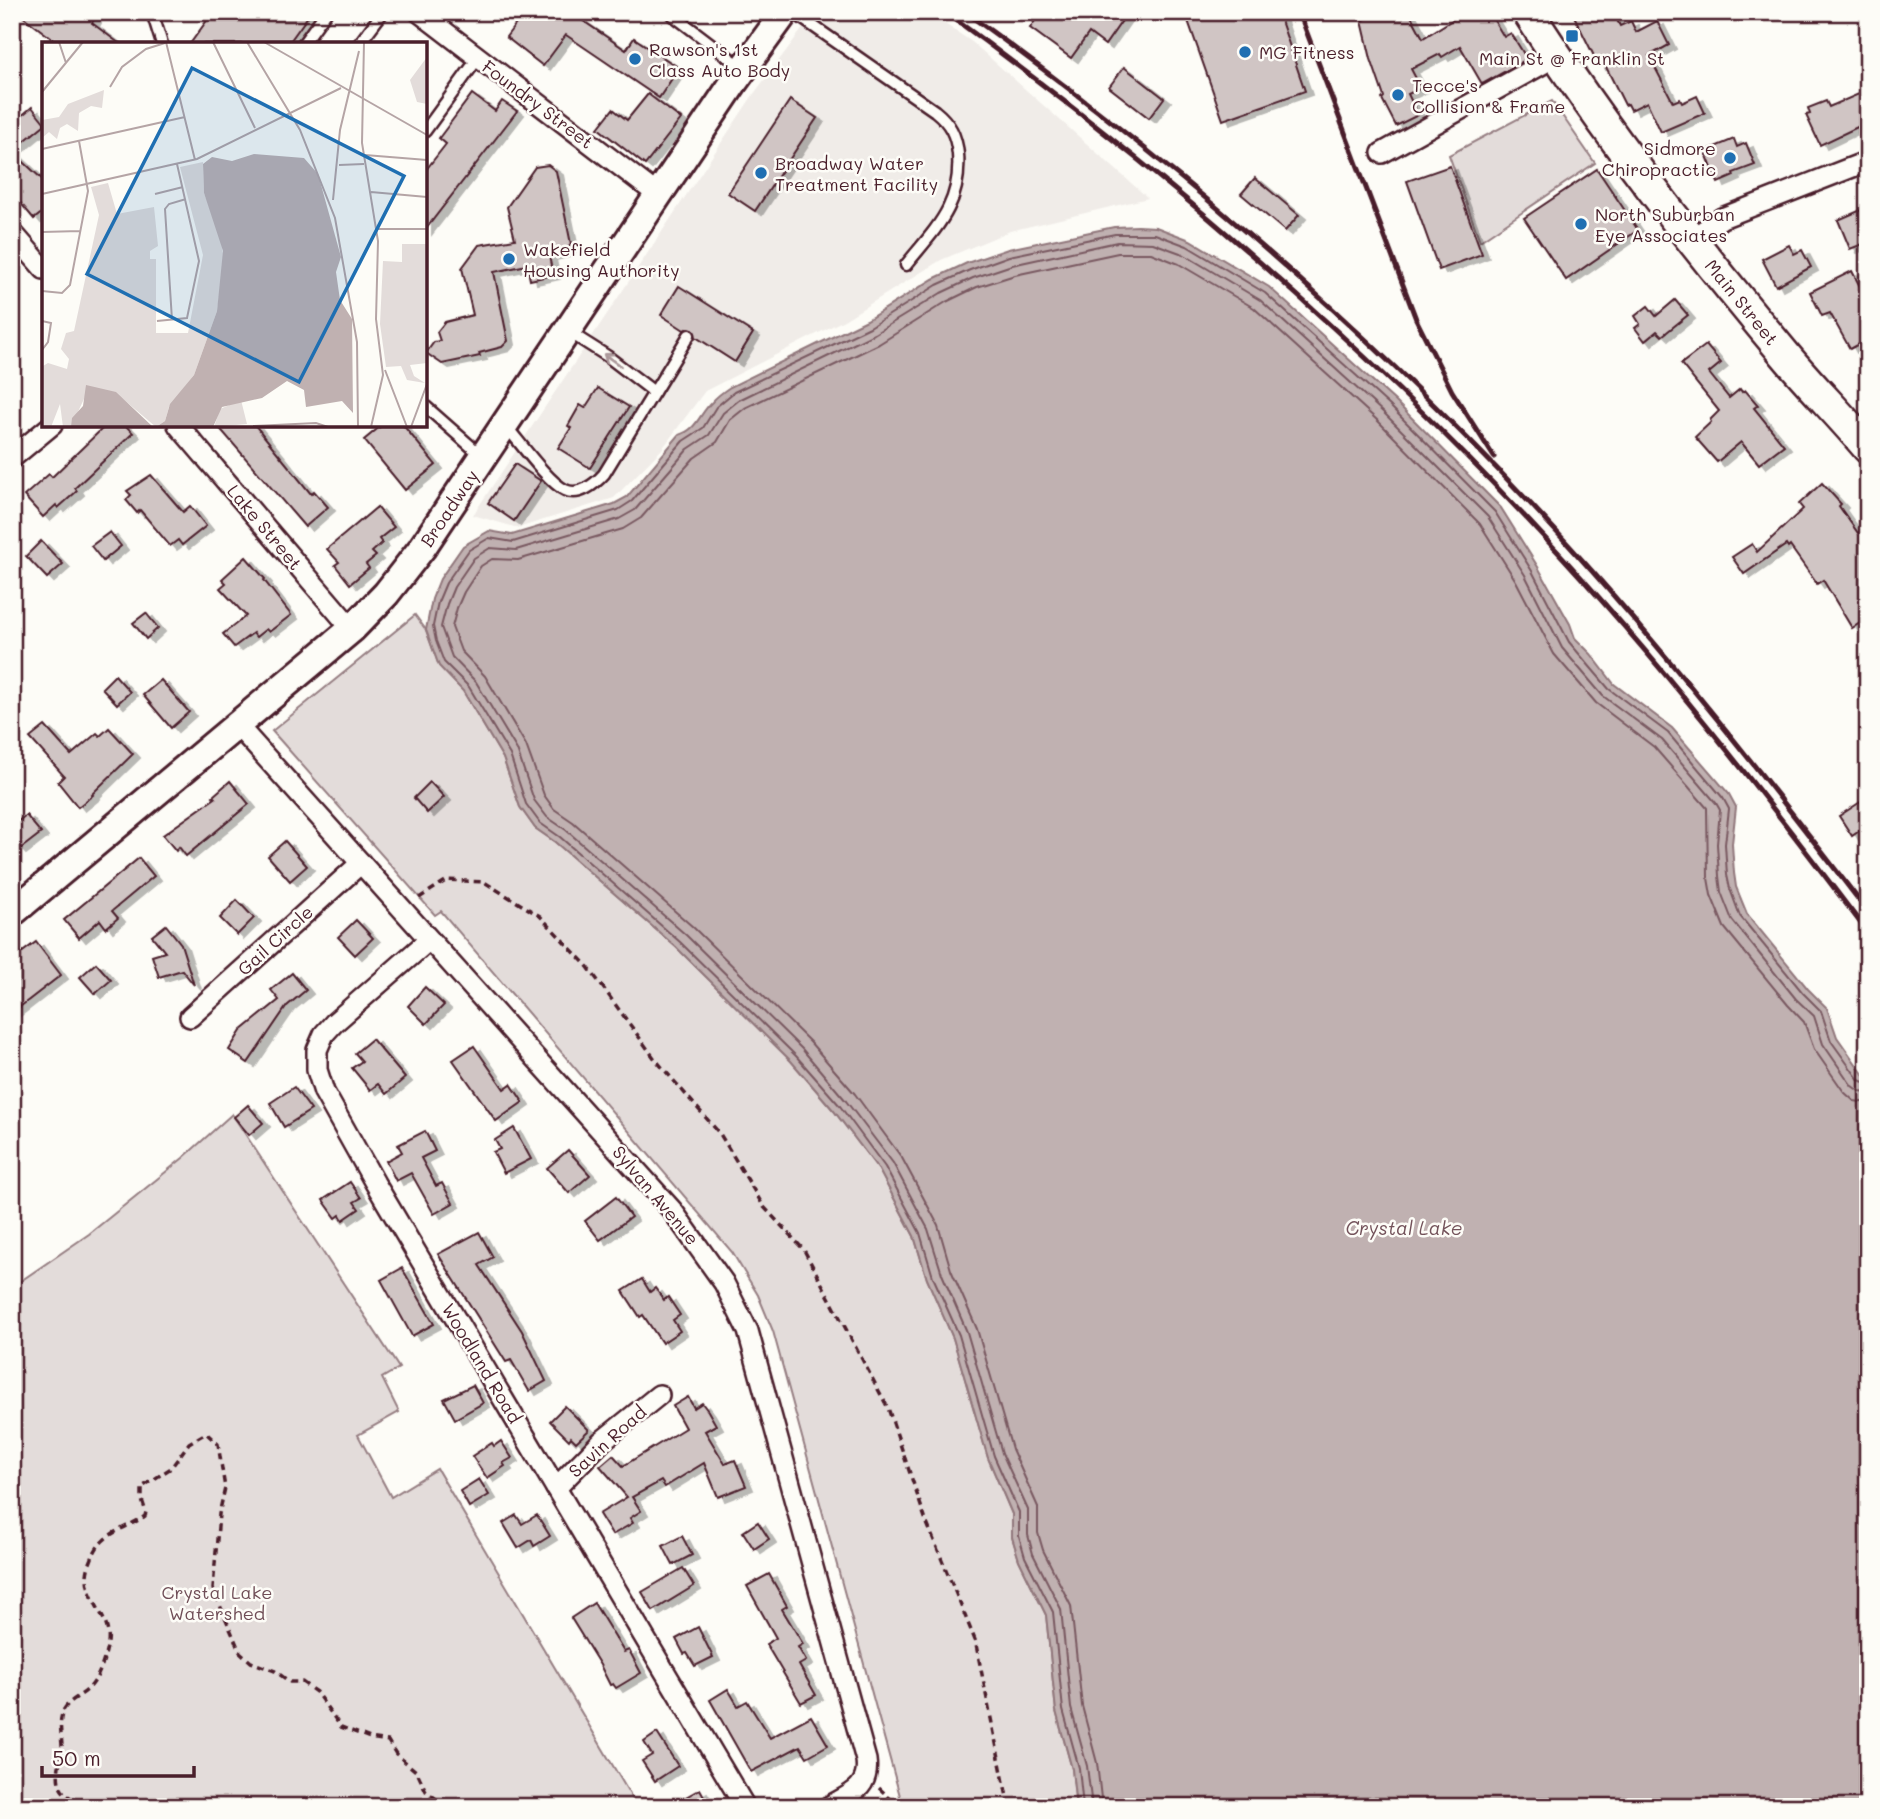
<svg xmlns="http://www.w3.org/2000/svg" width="1880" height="1819" font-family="Mali,sans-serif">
<defs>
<filter id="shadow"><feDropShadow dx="7" dy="4" stdDeviation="0" flood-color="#0004"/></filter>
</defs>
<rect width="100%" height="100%" fill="#fdfcf7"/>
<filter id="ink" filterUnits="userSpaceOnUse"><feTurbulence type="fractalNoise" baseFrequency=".0143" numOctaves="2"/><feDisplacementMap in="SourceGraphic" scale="14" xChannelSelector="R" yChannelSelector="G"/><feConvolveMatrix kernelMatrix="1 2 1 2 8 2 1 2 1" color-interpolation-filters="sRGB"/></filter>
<g filter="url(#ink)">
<polygon fill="#f0ece8" points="815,12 927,12 972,42 1148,198 1010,231 941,260 844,320 705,391 662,449 614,498 518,528 473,515 753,95"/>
<g fill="#e3dcda" stroke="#967e82" stroke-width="2">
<polygon points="1552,101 1595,163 1480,241 1449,155"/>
<polygon points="415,615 426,630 439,666 463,691 503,758 520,807 535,828 555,842 676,947 791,1061 834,1111 879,1170 914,1236 927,1279 953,1338 988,1458 1012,1514 1012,1537 1019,1560 1046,1615 1056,1711 1072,1769 1076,1807 903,1807 773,1331 758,1295 732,1252 441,911 435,915 272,731"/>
<polygon points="232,1114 399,1368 382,1378 399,1412 358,1435 391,1497 437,1469 635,1803 627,1807 12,1807 12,1287 89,1234 183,1158"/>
</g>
<path fill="#c0b1b1" stroke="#91777b" stroke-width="2" d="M1138,226L1156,227L1190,240L1269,287L1395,401L1501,508L1538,567L1570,624L1575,638L1591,654L1614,684L1672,728L1729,794L1736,807L1732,844L1734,873L1736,887L1747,914L1808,989L1827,1008L1837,1037L1868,1081V1807H1076L1072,1769L1056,1711L1046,1615L1019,1560L1012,1537V1514L988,1458L953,1338L927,1279L914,1236L879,1170L834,1111L791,1061L676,947L555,842L535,828L520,807L503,758L463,691L439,666L426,630L432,599L440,579L463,546L489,531L512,535L614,504L627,497L679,435C698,429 699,414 712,402C717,396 724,391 730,387L867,320L933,279L967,263L1008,249L1114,227Z"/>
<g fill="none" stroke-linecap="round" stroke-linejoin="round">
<g stroke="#795961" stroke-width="2">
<polyline points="1083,1807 1079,1768 1063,1710 1053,1612 1025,1557 1019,1536 1019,1512 994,1456 959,1335 933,1277 920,1233 885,1167 840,1106 796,1056 680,942 560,837 540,823 526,804 510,755 469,687 444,662 436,641 433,626 438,602 446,583 469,550 489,538 513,542 618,510 632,501 683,441 703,428 716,407 734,392 870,327 937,285 970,270 1009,256 1115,234 1155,234 1187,246 1265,293 1390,406 1495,512 1532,571 1569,642 1609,689 1668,733 1723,798 1729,809 1725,844 1727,875 1730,889 1740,916 1803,993 1821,1011 1831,1041 1859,1080 1868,1084"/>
<polyline points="1092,1807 1087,1766 1071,1708 1061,1609 1033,1554 1028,1535 1028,1510 1002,1453 967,1332 942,1274 928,1229 893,1163 846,1101 802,1049 686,935 566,830 547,817 534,800 517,750 476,682 452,657 441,627 447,604 454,587 474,558 490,548 516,550 619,519 635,510 688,449 709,435 723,413 739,400 874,334 941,293 973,278 1012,265 1117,242 1153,243 1183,254 1260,300 1384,413 1488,517 1525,575 1562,648 1603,696 1662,740 1716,803 1720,810 1717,844 1719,876 1721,892 1732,920 1796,999 1814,1016 1823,1044 1852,1086 1859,1091 1868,1092"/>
<polyline points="1102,1807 1097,1763 1082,1706 1071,1606 1043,1550 1038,1533 1038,1507 1012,1449 977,1329 951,1270 938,1225 902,1158 855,1094 810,1042 693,927 573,822 554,809 544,795 526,745 485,676 461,651 452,627 457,608 464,592 481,566 492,559 518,560 623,529 641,518 694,458 717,442 730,420 745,408 879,344 946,302 977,287 1015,275 1118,253 1151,253 1179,264 1254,308 1377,420 1480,524 1516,581 1554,654 1596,703 1654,747 1707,808 1708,878 1711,895 1724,927 1788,1005 1804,1022 1814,1049 1844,1092 1854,1101 1868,1103"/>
</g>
</g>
<g fill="#d0c5c4" stroke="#4a1f2b" stroke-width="2" filter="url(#shadow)">
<polygon points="17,12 85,12 94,19 92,23 120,44 59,44"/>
<polygon points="213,12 311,12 288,44 190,44"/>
<polygon points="525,12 584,12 579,18 626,50 634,38 679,68 659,98 566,35 543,66 506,37"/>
<polygon points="1041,12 1128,12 1105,45 1089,33 1071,58 1030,28"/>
<polygon points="1185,12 1278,12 1305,91 1223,120"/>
<polygon points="1379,12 1409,12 1423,38 1465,12 1489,12 1504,37 1511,33 1527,59 1482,84 1460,46 1442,57 1440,54 1411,69 1421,88 1408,94 1418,115 1396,126 1382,99 1384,97 1371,59 1362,21"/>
<polygon points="1572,12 1613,12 1620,26 1631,21 1636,32 1657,21 1669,45 1649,56 1673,102 1680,99 1682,103 1697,96 1705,113 1661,132 1647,102 1631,110 1628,104 1625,105 1604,63 1599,66"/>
<polygon points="1124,67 1164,98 1149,118 1109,87"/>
<polygon points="1868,90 1868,122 1820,145 1806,115 1810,114 1808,108 1826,101 1829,107"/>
<polygon points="472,94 495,111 502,101 517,111 425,230 425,171 446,144 439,138"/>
<polygon points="648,94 681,119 645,165 598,128 613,109 627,120"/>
<polygon points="790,100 817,118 755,211 728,193"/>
<polygon points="32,107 44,122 44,125 12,151 44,181 44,211 34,219 12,193 12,124"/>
<polygon points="1734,139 1737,147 1746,143 1755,165 1733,173 1734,176 1718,183 1705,151"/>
<polygon points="548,165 556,171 571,244 566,252 549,256 553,275 530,280 527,265 494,272 508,341 502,347 479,353 480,356 442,364 426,353 434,342 440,341 437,332 445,322 473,315 462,268 479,245 515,239 507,207 535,167"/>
<polygon points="1450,166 1482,254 1439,270 1407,181"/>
<polygon points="1597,169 1638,230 1566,280 1524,218"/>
<polygon points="1255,178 1299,215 1285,231 1241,194"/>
<polygon points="1868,207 1868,242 1850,249 1838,220"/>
<polygon points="1789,245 1794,254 1802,250 1811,267 1776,286 1762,259"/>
<polygon points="1852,271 1868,302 1868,339 1850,349 1830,313 1822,316 1810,292"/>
<polygon points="679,286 753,333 735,362 696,337 693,329 689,328 684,330 661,315"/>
<polygon points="1675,300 1688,315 1662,336 1657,331 1645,341 1635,328 1640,324 1635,316 1648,306 1656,316"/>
<polygon points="1706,345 1721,363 1709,373 1729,398 1740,389 1742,392 1745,390 1758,405 1754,408 1784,445 1759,464 1741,442 1717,462 1695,437 1711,422 1710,420 1719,411 1681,364"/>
<polygon points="598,388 629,407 590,468 558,448 571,428 568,426 580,405 585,408"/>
<polygon points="106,425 125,425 133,433 75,488 77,491 58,508 56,505 43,517 24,496 49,474 52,477"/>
<polygon points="217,425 255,425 311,494 314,491 328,507 305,527"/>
<polygon points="382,425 403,425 436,465 405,490 364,440"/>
<polygon points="515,464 541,481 514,521 488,503"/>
<polygon points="151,475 183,512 190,506 206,526 182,545 178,540 170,546 140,510 137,513 126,500 131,495 127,491"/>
<polygon points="1822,483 1841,504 1839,506 1858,533 1868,526 1868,618 1852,628 1823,580 1817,584 1790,546 1788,548 1786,545 1744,574 1732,557 1752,544 1757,552 1803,509 1799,504"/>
<polygon points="377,507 394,527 379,539 382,543 372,552 376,556 366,564 369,568 350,584 335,565 339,562 327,549"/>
<polygon points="110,532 121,546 103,561 91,546"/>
<polygon points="41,541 63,564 47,578 26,556"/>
<polygon points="246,557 265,579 264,580 291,615 269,632 266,629 256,637 253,633 234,647 223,634 246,616 220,588 226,583 222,579"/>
<polygon points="146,613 158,628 146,639 133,623"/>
<polygon points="115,675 130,692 117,704 102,688"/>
<polygon points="161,680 189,712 171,728 143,695"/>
<polygon points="45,726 71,755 97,733 100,736 109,728 133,754 92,794 93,795 78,807 58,782 64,776 30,738"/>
<polygon points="230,781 249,804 186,856 179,847 176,851 163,835 215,798 213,796"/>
<polygon points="430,782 444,797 427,813 414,798"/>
<polygon points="1868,797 1868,825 1852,836 1839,816"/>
<polygon points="26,815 41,833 19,850 12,842 12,826"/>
<polygon points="285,841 307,866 290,881 268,856"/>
<polygon points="139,858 154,876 112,911 118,918 106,928 100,920 79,938 64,920"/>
<polygon points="237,900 254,918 237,935 220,918"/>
<polygon points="356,920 373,938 355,955 338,937"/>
<polygon points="166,925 181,944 194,985 182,970 159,977 152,956 165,952 152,936"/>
<polygon points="36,942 61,975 12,1013 12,960"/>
<polygon points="96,963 111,980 95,994 80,977"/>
<polygon points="292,973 306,990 287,1006 248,1063 229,1050 241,1031 279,1000 271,990"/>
<polygon points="425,987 444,1005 426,1024 408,1006"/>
<polygon points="372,1039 405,1078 386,1094 378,1084 370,1090 352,1068 362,1061 355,1053"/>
<polygon points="474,1046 504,1089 511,1084 523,1102 496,1121 453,1060"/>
<polygon points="294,1087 311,1110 284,1127 270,1103"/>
<polygon points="248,1105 263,1123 249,1135 234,1117"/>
<polygon points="514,1128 531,1159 504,1173 493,1152 500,1149 495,1140"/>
<polygon points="425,1131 435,1151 421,1158 436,1186 442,1183 453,1203 434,1214 411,1173 396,1181 386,1161 402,1152 398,1145"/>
<polygon points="568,1150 590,1175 569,1193 547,1168"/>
<polygon points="350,1182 361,1198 354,1202 359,1209 343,1220 340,1215 336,1218 323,1200"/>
<polygon points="616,1197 631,1217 600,1240 585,1221"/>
<polygon points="479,1232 493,1257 479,1265 522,1331 546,1381 529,1391 511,1360 506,1362 438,1254"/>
<polygon points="402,1268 434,1324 412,1336 381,1280"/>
<polygon points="642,1279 650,1292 655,1288 664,1300 668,1297 680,1315 673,1320 680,1331 662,1343 643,1315 640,1317 623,1291"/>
<polygon points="473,1385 483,1403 455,1419 444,1399"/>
<polygon points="688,1397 694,1408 702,1403 708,1411 716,1425 705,1431 725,1464 735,1460 746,1486 718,1497 704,1463 665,1487 661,1481 632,1497 641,1511 630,1518 633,1523 612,1535 599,1514 627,1497 600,1466 613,1455 623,1466 685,1428 673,1406"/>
<polygon points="565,1406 589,1430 576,1442 571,1437 569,1440 550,1421"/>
<polygon points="501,1441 512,1458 503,1463 505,1466 487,1478 472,1456 492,1443 494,1446"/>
<polygon points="479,1479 489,1495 469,1507 460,1491"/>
<polygon points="516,1515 522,1524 537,1515 550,1536 534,1546 531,1540 518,1548 503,1523"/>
<polygon points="758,1522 769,1539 754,1549 743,1532"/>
<polygon points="682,1536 692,1555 673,1565 663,1546"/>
<polygon points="683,1568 694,1586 653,1611 642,1592"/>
<polygon points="769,1574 787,1606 782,1609 803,1644 798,1647 806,1661 799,1665 816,1695 801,1703 766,1644 776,1638 747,1586"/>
<polygon points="594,1603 624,1652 629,1650 641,1673 616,1688 613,1684 610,1685 600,1665 571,1618"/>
<polygon points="698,1627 713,1657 695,1666 687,1653 684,1654 676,1639"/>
<polygon points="728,1689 738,1706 747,1701 770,1738 811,1716 828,1745 807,1757 800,1746 751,1772 710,1700"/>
<polygon points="657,1733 678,1766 655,1781 642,1761 652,1755 644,1742"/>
<polygon points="700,1789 710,1807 668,1807"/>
</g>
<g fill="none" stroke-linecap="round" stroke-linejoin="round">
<defs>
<g id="lane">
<polyline points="152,12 162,44"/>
<polyline points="669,12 744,69"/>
<path d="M793,12L935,111C950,123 956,135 958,154C962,205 936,228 906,265"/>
<polyline points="303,44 326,12"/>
<polyline points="359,44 383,12"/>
<polyline points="425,131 478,58"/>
<polyline points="569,332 607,356 654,392"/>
<polyline points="425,406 483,457"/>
<path d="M505,425C519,441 548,482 565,490C579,497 595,484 604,474L689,335"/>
</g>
<g id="street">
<polyline points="419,12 658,195"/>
<polyline points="1382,153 1557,56"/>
<polyline points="12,232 44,269"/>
<polyline points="1691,239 1722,218 1868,161"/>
<polyline points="178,425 352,629"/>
<polyline points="12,458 52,425"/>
<path d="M237,725L672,1210L724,1283L748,1331L866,1760C870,1789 850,1794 828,1807"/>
<polyline points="429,940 334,1023 324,1034 317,1050 317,1070 324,1092 375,1183 745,1807"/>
<polyline points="190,1017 361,863"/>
<polyline points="556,1488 602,1441 659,1395"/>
</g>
<polyline id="secondary" points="12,913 352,629 386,594 422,548 734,82 785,12"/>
<path id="primary" d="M1528,12C1605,133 1695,247 1787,357C1813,388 1842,417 1868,448"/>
</defs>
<use href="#lane" stroke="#4a1f2b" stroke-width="15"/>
<use href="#street" stroke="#4a1f2b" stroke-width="24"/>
<use href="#secondary" stroke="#4a1f2b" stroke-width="32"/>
<use href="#primary" stroke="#4a1f2b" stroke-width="35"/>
<g stroke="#4a1f2b" stroke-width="3.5" stroke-dasharray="7 5" stroke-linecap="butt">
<polyline points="419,898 447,880 484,882 540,916 588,967 655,1059 720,1134 764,1207 804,1250 888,1408 926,1521 975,1640 1009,1807"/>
<polyline points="879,1788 899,1807"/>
<path d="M83,1807C77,1801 67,1797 62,1790C54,1777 61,1761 62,1748C62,1736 58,1723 63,1711C68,1701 79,1697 87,1690C98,1681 104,1661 107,1647C116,1616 76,1596 90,1563C94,1553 96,1547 104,1540C115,1530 132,1525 145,1516L146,1512L142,1500V1487L171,1468L189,1443L206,1433L218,1444L225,1488L219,1514L213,1589L240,1652L251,1662L275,1671L290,1682H302L316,1692L341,1727L370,1738L388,1741L396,1754L417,1772L426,1791L447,1807"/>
</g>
<use href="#lane" stroke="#fdfcf7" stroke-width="10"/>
<use href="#street" stroke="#fdfcf7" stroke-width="19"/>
<use href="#secondary" stroke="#fdfcf7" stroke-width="26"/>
<use href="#primary" stroke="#fdfcf7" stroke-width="30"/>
<g stroke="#4a1f2b" stroke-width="5">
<path d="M945,12C1160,168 1362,341 1543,536C1660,661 1765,796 1868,933"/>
<path d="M965,12C1177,164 1377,337 1554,529C1666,651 1768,781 1868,912"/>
<polyline points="1299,12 1416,319 1452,391 1494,457"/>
</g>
</g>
<defs><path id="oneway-shaft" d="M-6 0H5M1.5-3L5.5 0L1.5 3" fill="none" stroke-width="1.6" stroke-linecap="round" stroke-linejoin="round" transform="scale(1.75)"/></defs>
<use stroke="#ac999b" href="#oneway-shaft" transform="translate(612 360) rotate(-144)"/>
</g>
<g fill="#1f6fb2" stroke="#fdfcf7" stroke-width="2.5">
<rect x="1565" y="29" width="14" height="14" rx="3.5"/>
<circle cx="1245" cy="52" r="7"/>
<circle cx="635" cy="59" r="7"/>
<circle cx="1398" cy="95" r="7"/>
<circle cx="1730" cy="158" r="7"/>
<circle cx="761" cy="173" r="7"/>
<circle cx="1581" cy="224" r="7"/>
<circle cx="509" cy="259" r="7"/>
</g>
<g text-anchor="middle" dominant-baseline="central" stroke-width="5" stroke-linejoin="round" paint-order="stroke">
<g font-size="18" fill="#4a1f2b" stroke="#fdfcf7" text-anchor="start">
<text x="649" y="49">Rawson's 1st<tspan x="649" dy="21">Class Auto Body</tspan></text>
<text x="1259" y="52">MG Fitness</text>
<text x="1572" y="58" text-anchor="middle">Main St @ Franklin St</text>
<text x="1412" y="85">Tecce's<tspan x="1412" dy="21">Collision &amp; Frame</tspan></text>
<text x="1716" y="148" text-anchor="end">Sidmore<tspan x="1716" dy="21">Chiropractic</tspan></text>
<text x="775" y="163">Broadway Water<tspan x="775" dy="21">Treatment Facility</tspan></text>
<text x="1595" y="214">North Suburban<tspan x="1595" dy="21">Eye Associates</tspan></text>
<text x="523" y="249">Wakefield<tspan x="523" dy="21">Housing Authority</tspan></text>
</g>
<g font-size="18" fill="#4a1f2b" stroke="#fdfcf7">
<text transform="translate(538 104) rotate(37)">Foundry Street</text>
<text transform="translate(1742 302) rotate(51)">Main Street</text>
<text transform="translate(449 508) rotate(-56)">Broadway</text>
<text transform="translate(265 527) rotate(50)">Lake Street</text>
<text transform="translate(275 940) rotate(-42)">Gail Circle</text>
<text transform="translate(656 1195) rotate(50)">Sylvan Avenue</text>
<text transform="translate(482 1363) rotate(59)">Woodland Road</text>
<text transform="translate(607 1441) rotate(-42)">Savin Road</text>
</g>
<g font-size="18" fill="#704e57" stroke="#fdfcf7">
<text x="217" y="1592">Crystal Lake<tspan x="217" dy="21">Watershed</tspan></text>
</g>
<g font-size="19" font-style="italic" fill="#73525a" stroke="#fdfcf7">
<text x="1404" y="1227">Crystal Lake</text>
</g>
</g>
<g transform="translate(42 42)">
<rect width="385" height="385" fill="#fdfcf7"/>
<path d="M385,15V62L375,60L368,38ZM62,48L60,66L49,64L37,71L36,89L25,82L18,86L15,97L7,90L0,96V78L17,75L26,62ZM161,120L162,151L178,192L182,218L175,269L152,333L127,365L123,379L114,385L81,357L47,346L29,385H21L18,362L9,385H2L1,324L6,321L25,327L27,317L19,307L24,291L32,289L57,173L49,145L66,141L75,172L112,165L116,204L108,209V217H114V291H146L161,213L138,125ZM360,202H385V321L368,323L372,334L383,341L365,338L359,324L344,325L338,282L341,219L360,220ZM199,358L205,382L172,385L178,367Z" fill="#e3dcda"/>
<path d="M212,112L262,116L276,132L299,215L294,230L298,258L310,277L311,371L300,359L264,365L262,348L245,339L220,356L180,365L171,385H114L123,379L128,362L152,333L175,269L181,209L162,151L161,122L170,115L190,119ZM44,343L74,350L111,385H29L30,376L41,364Z" fill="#c0b1b1"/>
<path fill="none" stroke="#b5a4a5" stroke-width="2" d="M17,0L24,21M124,0L153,118M171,0L213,86M205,0L258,88L293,176L315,300L316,385M222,0L385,93M322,0L320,101L336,199L334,277L341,333L329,385M68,45L80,25L104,7L123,1M0,50L41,0M0,107L143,75M323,113L385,118M297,123L322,122M329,150L385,155M0,152L155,117L299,46M113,152L141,145M291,158L298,88L317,9M335,187H385M0,190L38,189M0,249L20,251L28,243L46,149L37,99M130,278L123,167L127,162L144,157M0,279L9,281L6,300L0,308M115,279L145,276L157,219L135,122M343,328L365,385M211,384L274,381L286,385M369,385L385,342"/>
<path fill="#1f6fb2" fill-opacity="0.15" stroke="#1f6fb2" stroke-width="3.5" d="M150,26L362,134L257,340L45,232Z"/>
<rect width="385" height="385" fill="none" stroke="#4a1f2b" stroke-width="3.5"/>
</g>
<rect width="1880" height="1819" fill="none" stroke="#fdfcf7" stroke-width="42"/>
<rect x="21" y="21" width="1838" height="1777" fill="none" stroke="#4a1f2b" stroke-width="2.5" filter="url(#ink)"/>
<path d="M42 1766v10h152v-10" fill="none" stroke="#4a1f2b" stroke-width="3.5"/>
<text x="52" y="1766" font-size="21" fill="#4a1f2b" stroke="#fdfcf7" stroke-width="5" paint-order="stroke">50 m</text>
</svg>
